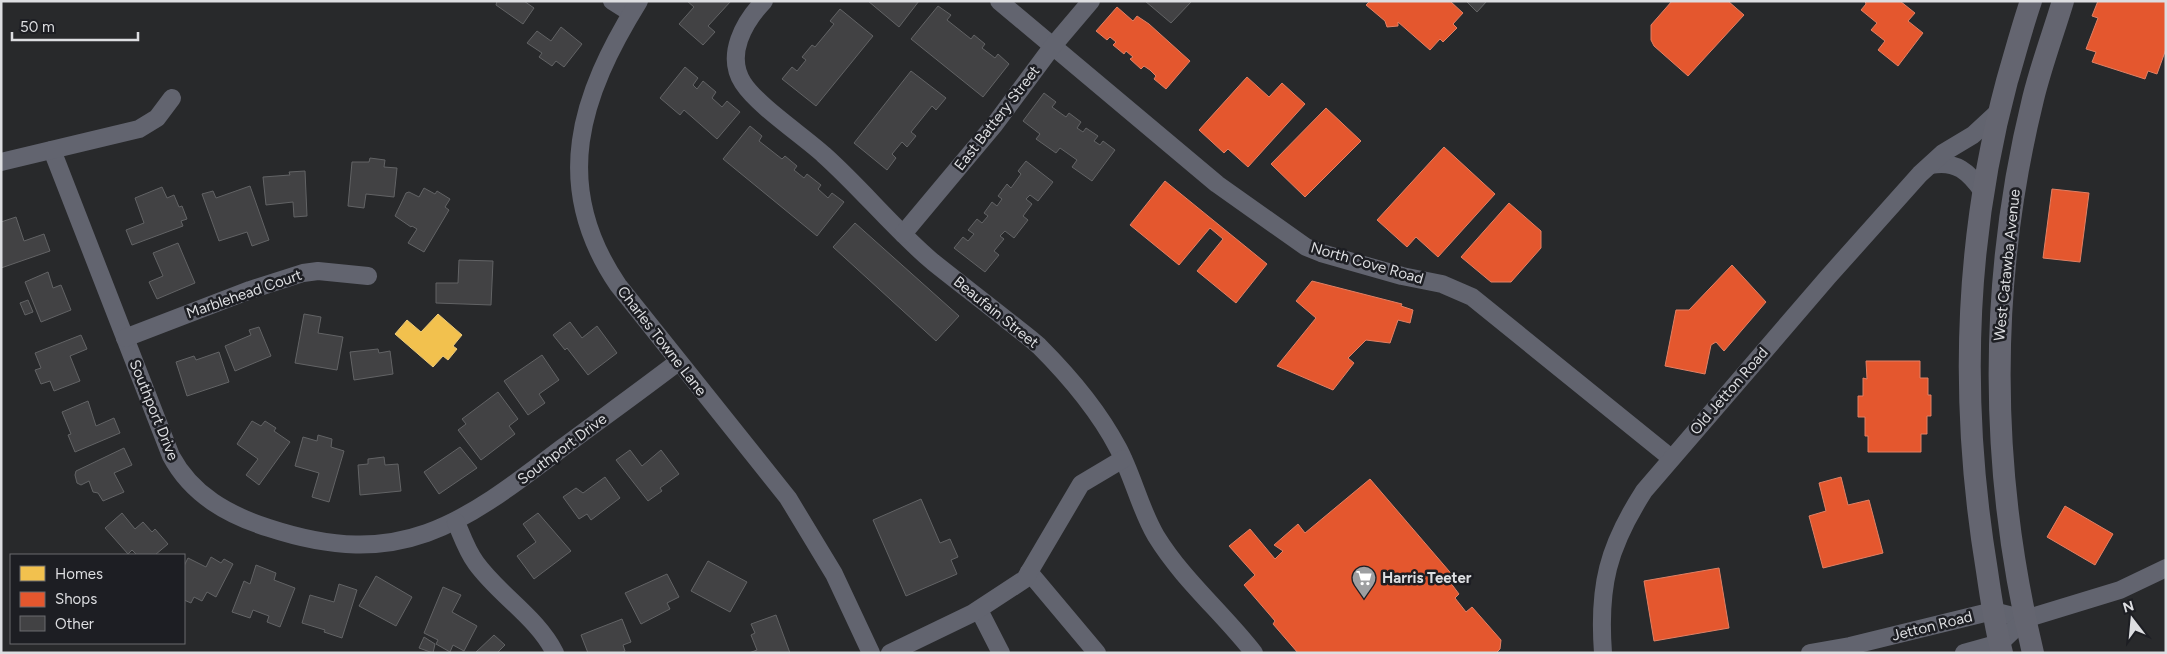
<svg xmlns="http://www.w3.org/2000/svg" width="2167" height="654" font-family="Figtree,sans-serif">
<rect width="100%" height="100%" fill="#28292b"/>
<polygon fill="#f2c14e" stroke="#ecca7a" points="438,314 462,335 453,346 457,349 448,360 443,356 433,367 395,334 407,320 421,332"/>
<g fill="#e4572e" stroke="#e28064">
<polygon points="1370,1 1450,1 1463,13 1453,24 1457,28 1443,42 1440,39 1430,50 1398,22 1398,26 1387,27 1385,21 1366,5"/>
<polygon points="1672,1 1728,1 1744,15 1688,76 1654,46 1651,40 1651,25"/>
<polygon points="1865,1 1900,1 1915,13 1908,21 1923,33 1898,66 1878,50 1885,41 1871,30 1877,23 1861,10 1866,4"/>
<polygon points="2098,1 2166,1 2166,49 2157,74 2148,71 2145,79 2092,62 2096,52 2086,49 2098,18 2092,16"/>
<polygon points="1117,7 1133,21 1137,16 1149,24 1190,61 1166,89 1154,79 1156,76 1150,70 1144,66 1141,69 1130,59 1133,57 1126,51 1124,54 1113,45 1116,42 1110,37 1107,40 1096,31"/>
<polygon points="1247,77 1269,97 1282,83 1305,104 1248,167 1228,149 1224,153 1199,130"/>
<polygon points="1326,108 1361,141 1305,197 1271,164"/>
<polygon points="1444,147 1495,194 1438,257 1416,237 1407,247 1377,220"/>
<polygon points="1165,181 1267,264 1236,303 1197,271 1223,239 1210,228 1179,265 1130,225"/>
<polygon points="2052,189 2089,193 2080,262 2043,258"/>
<polygon points="1509,203 1541,231 1541,248 1511,282 1491,282 1461,257"/>
<polygon points="1732,265 1766,302 1724,351 1716,342 1711,345 1705,374 1665,366 1676,310 1689,310"/>
<polygon points="1312,281 1402,304 1401,306 1413,310 1410,323 1398,320 1390,343 1366,340 1348,358 1354,363 1333,390 1277,366 1316,318 1296,301"/>
<polygon points="1866,361 1920,361 1920,378 1928,378 1928,395 1931,395 1931,416 1927,416 1927,434 1921,434 1921,452 1868,452 1868,436 1865,436 1865,417 1858,417 1858,396 1863,396 1863,378 1867,379"/>
<polygon points="1841,477 1848,505 1869,500 1883,553 1823,568 1809,516 1826,511 1819,483"/>
<polygon points="1370,479 1455,578 1450,582 1459,594 1455,598 1466,612 1472,607 1501,640 1500,649 1496,653 1298,653 1273,624 1275,621 1244,585 1255,575 1229,546 1250,529 1275,559 1283,551 1274,545 1298,524 1305,533"/>
<polygon points="2065,506 2113,534 2095,565 2047,537"/>
<polygon points="1719,568 1729,628 1654,641 1644,581"/>
</g>
<g fill="#424244" stroke="#626365">
<polygon points="497,1 524,1 534,8 523,24 496,5"/>
<polygon points="687,1 731,1 708,26 715,32 703,45 679,24 694,7"/>
<polygon points="868,1 919,1 899,27"/>
<polygon points="1145,1 1190,1 1191,2 1171,23"/>
<polygon points="1466,1 1487,1 1477,12"/>
<polygon points="938,6 951,15 947,20 971,39 974,35 985,44 982,48 995,58 998,54 1009,64 983,97 911,39"/>
<polygon points="840,9 873,36 816,106 782,79 792,67 797,71 806,60 802,57 812,45 815,47 834,24 830,21"/>
<polygon points="561,27 582,44 564,67 556,61 552,66 539,57 542,53 527,43 537,31 551,41"/>
<polygon points="685,67 698,78 693,85 697,89 703,81 716,92 712,98 722,107 727,101 740,112 717,139 684,110 680,115 660,98"/>
<polygon points="911,71 946,98 936,110 932,106 911,132 916,136 907,147 902,142 892,154 896,158 887,170 854,143"/>
<polygon points="1044,93 1056,102 1052,107 1066,117 1069,113 1081,122 1077,128 1083,132 1086,128 1098,136 1094,141 1100,145 1103,141 1115,150 1092,181 1072,167 1077,160 1060,148 1056,153 1036,139 1040,134 1023,121"/>
<polygon points="750,126 762,136 759,141 782,159 785,156 797,166 794,170 804,178 807,174 821,185 818,189 828,198 832,193 844,202 817,236 723,159"/>
<polygon points="370,158 385,160 384,167 397,168 394,197 366,194 364,208 348,206 352,162 369,162"/>
<polygon points="1026,161 1053,182 1038,201 1030,195 1026,199 1032,204 1023,216 1028,220 1014,238 1005,231 1000,236 1004,239 994,251 999,255 985,272 954,248 963,237 968,241 974,234 968,230 977,219 982,223 988,216 984,213 992,202 997,206 1002,199 998,196 1007,184 1011,188 1021,174 1018,171"/>
<polygon points="305,171 307,216 294,217 293,202 266,205 263,177 290,175 289,172"/>
<polygon points="250,186 269,240 252,246 247,232 219,241 202,194 213,191 216,198"/>
<polygon points="162,187 167,198 174,195 179,207 182,206 187,219 181,221 183,226 132,245 126,230 144,223 135,198"/>
<polygon points="424,188 435,194 437,191 450,199 445,207 449,210 424,252 408,243 417,229 412,226 411,227 395,216 406,193 409,192 419,197"/>
<polygon points="16,217 24,241 44,234 50,251 1,268 1,222"/>
<polygon points="855,223 959,316 936,341 833,247"/>
<polygon points="178,243 195,283 157,299 149,282 163,276 153,253"/>
<polygon points="459,260 493,261 491,305 436,303 436,283 458,283"/>
<polygon points="48,272 53,288 61,285 71,310 41,322 25,282"/>
<polygon points="28,300 33,312 25,315 20,303"/>
<polygon points="304,314 321,317 318,333 343,337 337,370 295,363"/>
<polygon points="570,322 582,338 597,326 617,353 588,375 567,348 565,350 553,335"/>
<polygon points="259,327 271,356 235,371 225,346 251,335 249,330"/>
<polygon points="81,335 87,349 70,356 80,381 54,391 50,381 41,384 35,370 41,368 35,353"/>
<polygon points="378,349 379,353 390,351 393,374 354,380 350,352"/>
<polygon points="219,352 229,382 187,396 176,362 194,356 196,360"/>
<polygon points="542,355 559,380 539,394 545,403 528,415 504,381"/>
<polygon points="498,392 518,419 509,426 515,434 481,460 458,430 466,424 462,419"/>
<polygon points="88,401 96,426 114,418 120,433 75,452 68,435 71,434 62,412"/>
<polygon points="252,421 261,426 265,421 276,428 274,431 290,442 259,485 246,475 258,459 237,444"/>
<polygon points="318,435 332,439 331,447 344,451 329,502 312,497 319,473 295,466 303,437 317,441"/>
<polygon points="460,447 477,468 439,494 424,472"/>
<polygon points="124,448 132,465 114,473 124,492 103,501 98,493 93,492 89,481 81,485 77,483 75,475 76,471"/>
<polygon points="630,450 642,466 661,450 679,474 660,488 662,491 648,501 616,460"/>
<polygon points="384,457 385,465 398,464 401,491 360,495 358,465 368,464 368,459"/>
<polygon points="605,477 620,498 591,520 587,514 579,519 563,497 576,488 583,493"/>
<polygon points="921,499 940,543 950,539 958,557 951,560 957,574 906,596 873,520"/>
<polygon points="122,513 135,529 143,522 152,532 155,529 168,544 155,555 137,555 132,550 128,554 105,528"/>
<polygon points="538,513 571,551 534,579 517,556 536,542 523,524"/>
<polygon points="211,557 221,563 224,559 233,564 216,597 207,592 202,601 194,597 191,603 184,600 184,566 188,558 206,567"/>
<polygon points="708,561 747,582 730,612 691,591"/>
<polygon points="256,565 276,573 274,580 295,588 280,627 267,622 269,616 253,610 250,618 232,612 244,581 250,584"/>
<polygon points="667,574 679,597 667,603 670,609 641,624 625,593"/>
<polygon points="376,576 412,597 396,626 359,606"/>
<polygon points="339,584 357,590 342,638 324,632 325,630 302,623 310,595 334,602"/>
<polygon points="443,587 461,595 452,612 477,626 464,651 453,645 450,652 436,644 438,640 424,633"/>
<polygon points="776,615 790,653 749,653 757,650 751,635 755,633 751,624"/>
<polygon points="622,619 631,642 623,645 625,651 621,653 588,653 581,635"/>
<polygon points="494,635 505,645 497,653 475,653"/>
<polygon points="424,637 435,644 433,653 419,648"/>
</g>
<g fill="none" stroke-linecap="round" stroke-linejoin="round">
<g stroke="#62646f" stroke-width="18">
<polyline points="612,1 631,13"/>
<path d="M639,1C580,96 550,185 618,285L788,498L834,574L871,653"/>
<path d="M764,1C744,22 725,55 743,83C758,106 802,135 824,155C862,189 894,229 933,262C958,282 983,301 1008,321C1018,329 1029,337 1039,346C1069,376 1098,410 1118,448C1133,476 1140,509 1156,536C1183,580 1223,613 1254,653"/>
<polyline points="999,1 1217,184 1306,247 1321,253 1402,276 1442,284 1472,297 1671,458"/>
<path d="M52,150L171,456C192,495 228,515 269,528C400,571 461,525 562,448C601,419 640,391 678,362"/>
<polyline points="1,162 139,129 157,118 172,98"/>
<path d="M1931,165C1956,160 1969,172 1983,192"/>
<polyline points="903,234 995,124 1052,47 1091,1"/>
<polyline points="125,338 250,290 303,273 318,271 368,276"/>
<path d="M456,522C462,536 467,551 476,563C499,595 537,617 555,653"/>
<polyline points="1029,572 1097,653"/>
<polyline points="979,610 1001,653"/>
<polyline points="890,653 973,613 1025,579 1081,484 1123,459"/>
<path d="M1603,653C1598,586 1608,547 1644,491L1828,277L1920,174L1943,153L1973,135L2000,110"/>
<polyline points="1810,653 1850,646 1993,611 2025,619 2120,590 2166,568"/>
<polyline points="1964,653 2000,643 2025,619"/>
</g>
<g stroke="#646570" stroke-width="22">
<path d="M2002,653C1995,626 1991,599 1987,571C1960,408 1964,241 2007,81C2015,54 2022,27 2031,1"/>
<path d="M2033,653C1989,470 1988,282 2033,99C2041,66 2053,34 2063,1"/>
</g>
</g>
<defs>
<symbol id="supermarket-pin" viewBox="-11 -11 22 30"><path d="M0 17L-7.5 6A9.5 9.5 0 1 1 7.5 6Z" fill="#9e9fa1" stroke="#1d1e23"/><path d="M-6-5.5h2.5l.6 2H6L4.5 2H-2.5L-4.4-4H-6ZM-1.5 3.2a1.3 1.3 0 1 0 .1 0ZM3 3.2a1.3 1.3 0 1 0 .1 0Z" fill="#fff"/></symbol>
</defs>
<g fill-rule="evenodd">
<use href="#supermarket-pin" x="1350" y="564" width="28" height="38"/>
</g>
<g text-anchor="middle" dominant-baseline="central" stroke-width="5" stroke-linejoin="round" paint-order="stroke">
<g font-size="15" fill="#dddee1" stroke="#1d1e23">
<text transform="translate(997 118) rotate(-52)">East Battery Street</text>
<text transform="translate(1367 263) rotate(16)">North Cove Road</text>
<text transform="translate(2007 265) rotate(-84)">West Catawba Avenue</text>
<text transform="translate(244 294) rotate(-19)">Marblehead Court</text>
<text transform="translate(996 312) rotate(39)">Beaufain Street</text>
<text transform="translate(662 341) rotate(52)">Charles Towne Lane</text>
<text transform="translate(1729 391) rotate(-49)">Old Jetton Road</text>
<text transform="translate(154 410) rotate(68)">Southport Drive</text>
<text transform="translate(562 449) rotate(-37)">Southport Drive</text>
<text transform="translate(1932 626) rotate(-14)">Jetton Road</text>
</g>
<g font-size="15" font-weight="bold" fill="#dddee1" stroke="#1d1e23" text-anchor="start">
<text x="1382" y="578">Harris Teeter</text>
</g>
</g>
<rect width="2167" height="654" fill="none" stroke="#dddee1" stroke-width="5"/>
<rect x="10" y="554" width="175" height="90" fill="#1d1e23" stroke="#6a6b6f"/>
<rect x="20" y="566" width="25" height="15" fill="#f2c14e" stroke="#6a6b6f"/>
<text x="55" y="579" font-size="15" fill="#dddee1">Homes</text>
<rect x="20" y="592" width="25" height="15" fill="#e4572e" stroke="#6a6b6f"/>
<text x="55" y="604" font-size="15" fill="#dddee1">Shops</text>
<rect x="20" y="616" width="25" height="15" fill="#424244" stroke="#6a6b6f"/>
<text x="55" y="629" font-size="15" fill="#dddee1">Other</text>
<g transform="translate(2132 619) rotate(344)" stroke="#1d1e23" stroke-width="4" paint-order="stroke">
<path d="M0-4L9 19L0 12L-9 19Z" fill="#dddee1"/>
<text y="-8" font-size="14" font-weight="bold" text-anchor="middle" fill="#dddee1">N</text>
</g>
<path d="M12 32v8h126v-8" fill="none" stroke="#dddee1" stroke-width="2.5"/>
<text x="20" y="32" font-size="15" fill="#dddee1" stroke="#1d1e23" stroke-width="4" paint-order="stroke">50 m</text>
</svg>
